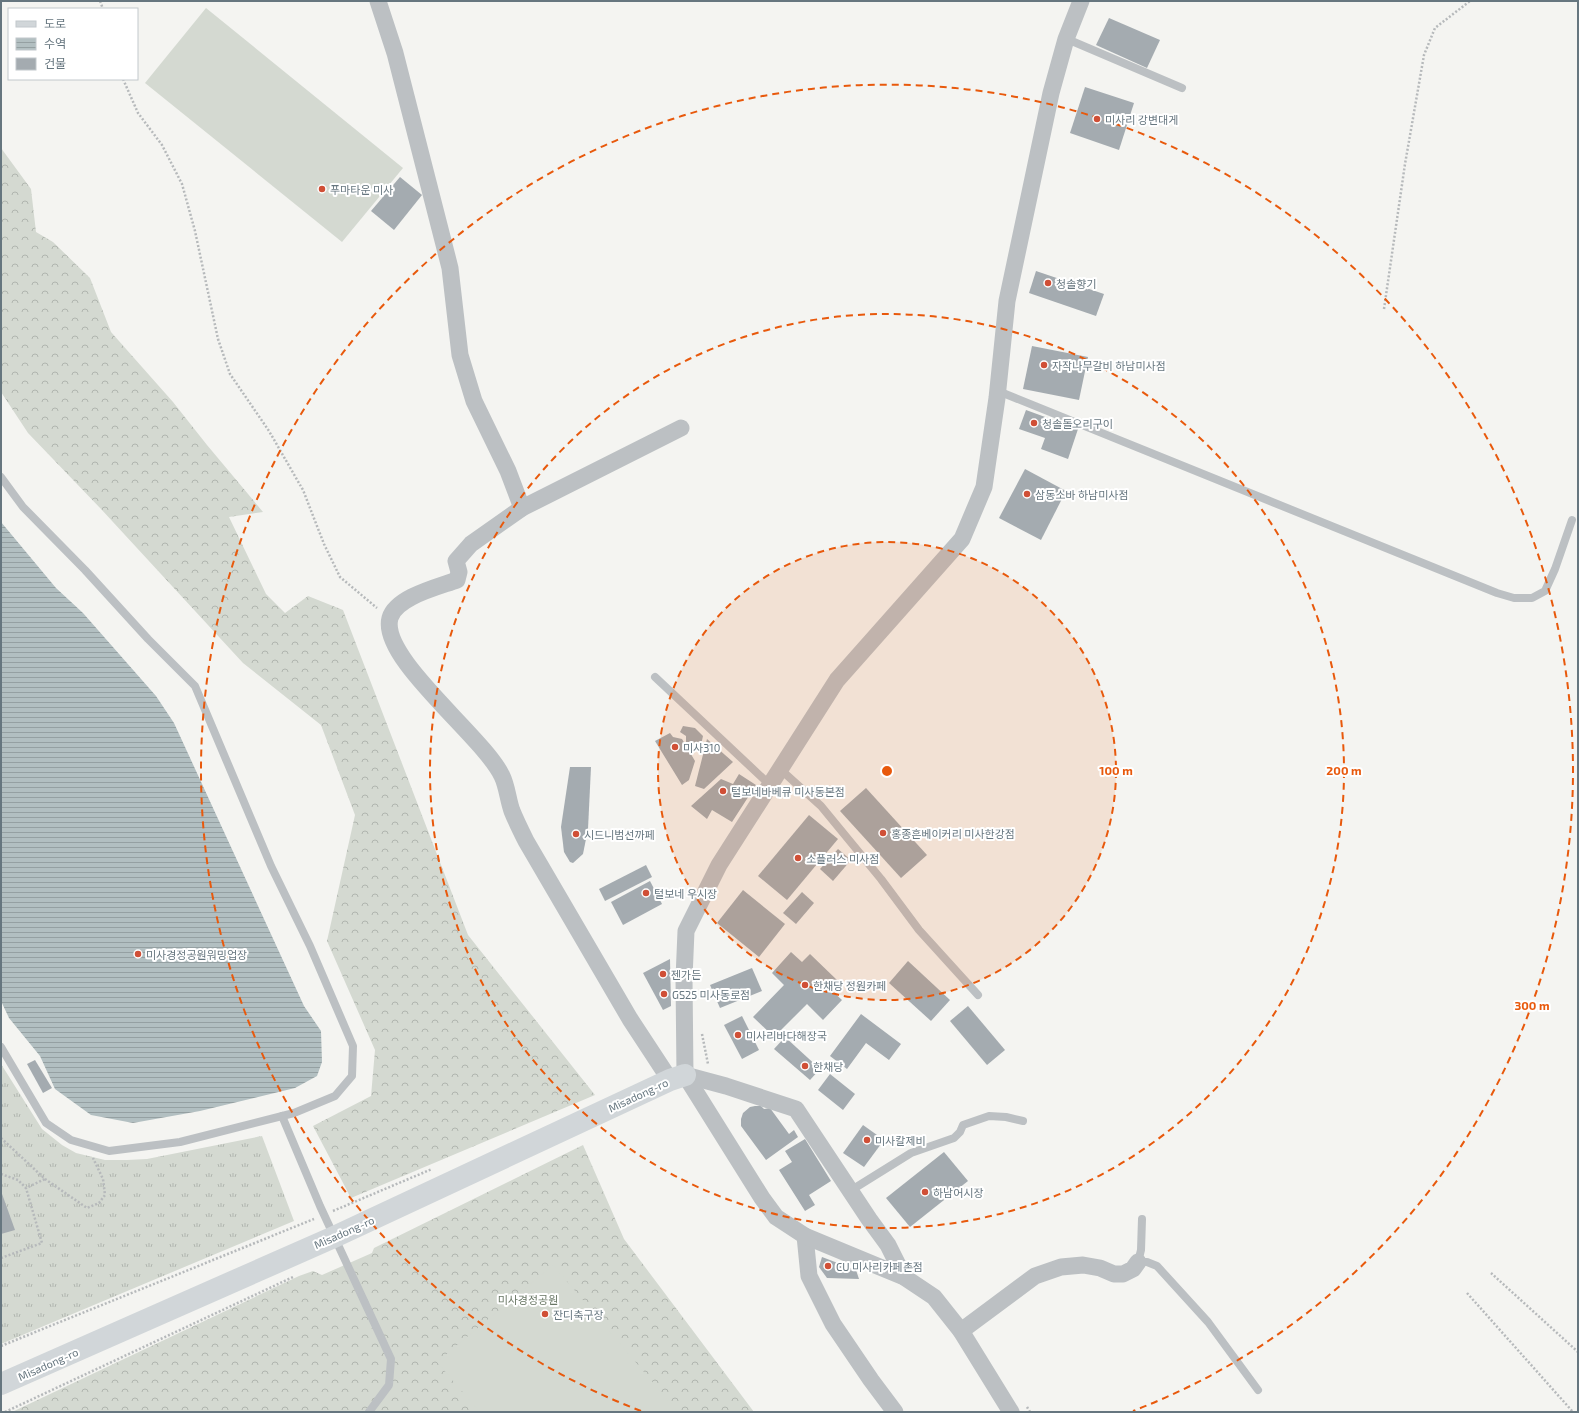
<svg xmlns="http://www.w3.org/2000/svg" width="1579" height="1413" font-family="'Exo 2','Noto Sans KR',sans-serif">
<defs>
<pattern id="grass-tufts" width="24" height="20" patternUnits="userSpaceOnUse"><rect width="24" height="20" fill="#d4d9d1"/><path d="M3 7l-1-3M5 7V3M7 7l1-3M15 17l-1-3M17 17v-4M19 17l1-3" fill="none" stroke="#b0b5af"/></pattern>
<pattern id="forest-crowns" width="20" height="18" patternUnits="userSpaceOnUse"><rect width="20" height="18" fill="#d4d9d1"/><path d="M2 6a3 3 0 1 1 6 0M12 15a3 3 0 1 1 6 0" fill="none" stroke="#b0b5af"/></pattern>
<pattern id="water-rules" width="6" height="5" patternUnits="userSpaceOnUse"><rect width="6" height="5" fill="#b2bfc1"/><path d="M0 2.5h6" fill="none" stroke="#95a0a2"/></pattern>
</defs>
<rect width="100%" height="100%" fill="#f4f4f1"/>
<polygon fill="url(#grass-tufts)" points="1,1064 42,1129 62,1145 76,1153 105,1160 127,1160 147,1159 262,1136 294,1221 1,1344"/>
<g fill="url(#forest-crowns)">
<polygon points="1,148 31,189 36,232 53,242 90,278 111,332 173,402 207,445 263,512 229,517 266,594 285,613 308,596 343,610 468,935 595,1095 351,1198 313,1126 371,1096 375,1050 327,941 355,815 321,725 243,663 101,509 28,433 1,392"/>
<polygon points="583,1145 624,1239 754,1412 12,1412 299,1276 313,1271 322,1275 372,1253 374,1248"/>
</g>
<g fill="#d4d9d1">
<polygon points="206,8 403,168 342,242 145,83"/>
<polygon points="553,1265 678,1412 480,1412 437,1362"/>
</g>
<polygon fill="url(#water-rules)" points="1,522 56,588 83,613 156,696 174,723 304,1006 321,1031 322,1062 317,1076 295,1088 200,1111 133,1123 91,1115 55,1089 40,1056 9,1018 1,1001"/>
<g fill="#a4abb0">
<polygon points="1109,18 1160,40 1147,68 1096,45"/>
<polygon points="1085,87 1134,103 1119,150 1070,133"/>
<polygon points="400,177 422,195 394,230 371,211"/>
<polygon points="1036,271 1104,294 1096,316 1029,293"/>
<polygon points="1032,346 1088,357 1079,400 1023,389"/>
<polygon points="1026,410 1078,429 1068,459 1041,449 1045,438 1019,429"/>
<polygon points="1025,469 1066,491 1041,540 999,518"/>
<polygon points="683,726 695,728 703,736 701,745 686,743 686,736 680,732"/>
<polygon points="670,733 673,737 682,739 695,761 689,780 682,785 655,741"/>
<polygon points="707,739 733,762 704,789 695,786"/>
<polygon points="570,767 591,767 588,829 583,854 573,863 570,862 564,852 561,827"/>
<polygon points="739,774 756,785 732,822 712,810 707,819 691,806 721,779 733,784"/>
<polygon points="866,788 927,855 901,878 840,811"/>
<polygon points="809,815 838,839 787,900 758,876"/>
<polygon points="838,849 851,860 833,881 820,869"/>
<polygon points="646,865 652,877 605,901 599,889"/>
<polygon points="650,881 662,904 623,925 611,902"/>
<polygon points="743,890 785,924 759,957 717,923"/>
<polygon points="802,892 814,903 796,924 783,913"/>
<polygon points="791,952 802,962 810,954 837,980 829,988 842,1000 823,1020 807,1004 774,1037 753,1017 784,985 772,973"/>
<polygon points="670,959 671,1006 663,1010 643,973"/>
<polygon points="908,961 950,1000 931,1021 889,983"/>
<polygon points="752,968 762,991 720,1008 710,985"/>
<polygon points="968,1006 1005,1050 987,1065 950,1021"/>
<polygon points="861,1014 901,1044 889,1060 866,1043 847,1069 830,1056"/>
<polygon points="742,1016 759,1050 742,1059 724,1025"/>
<polygon points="785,1037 820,1069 810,1080 774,1049"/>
<polygon points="35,1060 52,1088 43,1093 27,1064"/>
<polygon points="830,1074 855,1094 843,1110 818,1090"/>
<polygon points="755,1106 761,1106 764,1109 770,1108 789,1134 794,1130 798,1137 766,1160 741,1126 741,1119 743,1113 750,1107"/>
<polygon points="863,1125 884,1140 864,1167 843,1153"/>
<polygon points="805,1139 831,1181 809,1195 815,1205 805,1211 779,1170 792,1162 785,1151"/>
<polygon points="944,1152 968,1181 910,1227 886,1198"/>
<polygon points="1,1191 15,1230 1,1234"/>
<polygon points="822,1257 856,1270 859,1279 827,1278 819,1267"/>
</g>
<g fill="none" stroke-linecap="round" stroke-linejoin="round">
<g stroke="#b6b9bb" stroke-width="2.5" stroke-dasharray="2 2" stroke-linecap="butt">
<polyline points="100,1 103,9"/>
<polyline points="123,79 138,113 162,145 182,184 195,231 218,339 230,374 269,431 303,490 324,544 340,577 377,608"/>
<polyline points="1384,309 1405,164 1424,55 1435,28 1470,1"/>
<polyline points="702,1034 708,1064"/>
<polyline points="1,1138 45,1179 87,1208 99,1203 105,1195 103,1179 93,1158"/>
<polyline points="1,1174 18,1180 26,1188 45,1179"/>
<polyline points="333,1211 432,1169"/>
<polyline points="1,1258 42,1243 26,1188"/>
<polyline points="1491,1273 1578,1352"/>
<polyline points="1467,1293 1573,1412"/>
<polyline points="1,1346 314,1219"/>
<polyline points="1027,1407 1030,1412"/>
<polyline points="5,1412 293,1277"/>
</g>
<g stroke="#bcc0c3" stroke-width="8">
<polyline points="1067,39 1182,88"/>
<polyline points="998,391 1497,593 1514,598 1532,598 1545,591 1555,569 1572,520"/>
<polyline points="1,477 23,507 85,570 148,639 195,686 271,866 310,946 353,1046 352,1076 335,1096 294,1113 180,1142 109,1151 71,1140 46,1123 1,1047"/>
<polyline points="655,677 770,785"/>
<polyline points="780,769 821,806 881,879 919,930 978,995"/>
<polyline points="282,1116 320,1206 391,1359 389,1385 369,1412"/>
<polyline points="850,1191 911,1153 954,1138 960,1132 963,1125 989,1116 1006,1117 1023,1121"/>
<polyline points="1142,1219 1141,1250 1138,1262 1147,1262 1157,1266 1208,1322 1258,1390"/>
</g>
<g stroke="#bcc0c3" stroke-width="17">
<polyline points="378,1 395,53 450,268 460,355 474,401 508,471 522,508"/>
<polyline points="685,1075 726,1086 796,1109 869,1219 888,1245 904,1277"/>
<path d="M670,1080L630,1019L526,841C521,831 516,821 512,811C508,800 507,786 502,776C484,737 379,658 390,618C396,597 438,587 457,580L459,572L456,561L471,544L522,508L681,428"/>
<polyline points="805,1236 809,1276 833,1324 871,1380 895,1412"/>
<polyline points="961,1331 1035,1276 1061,1267 1083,1265 1100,1268 1114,1274 1123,1274 1133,1269 1138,1262"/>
<polyline points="1011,1412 961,1331 934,1297 904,1277 805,1236 776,1217 762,1198 685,1075 684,978 686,931 719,865 837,680 962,539 984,487 997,398 1007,301 1051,93 1066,39 1081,1"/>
</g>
<polyline stroke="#d1d6d9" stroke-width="22" points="1,1384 334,1237 670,1080 685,1075"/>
</g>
<circle cx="887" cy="771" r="229" fill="#e8590c" fill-opacity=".12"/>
<g fill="none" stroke="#e8590c" stroke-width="2" stroke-dasharray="7 5">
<circle cx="887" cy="771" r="229"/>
<circle cx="887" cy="771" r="457"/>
<path d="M641 1411A686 686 0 1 1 1133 1411"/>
</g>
<g fill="#d04f36" stroke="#fff" stroke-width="1.5">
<circle cx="1097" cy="119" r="4"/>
<circle cx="322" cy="189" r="4"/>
<circle cx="1048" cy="283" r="4"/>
<circle cx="1044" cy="365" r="4"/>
<circle cx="1034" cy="423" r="4"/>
<circle cx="1027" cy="494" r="4"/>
<circle cx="675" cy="747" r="4"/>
<circle cx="723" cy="791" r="4"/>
<circle cx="883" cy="833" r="4"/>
<circle cx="576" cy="834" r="4"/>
<circle cx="798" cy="858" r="4"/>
<circle cx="646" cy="893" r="4"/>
<circle cx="138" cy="954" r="4"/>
<circle cx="663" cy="974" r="4"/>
<circle cx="805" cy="985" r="4"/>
<circle cx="664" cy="994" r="4"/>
<circle cx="738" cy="1035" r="4"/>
<circle cx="805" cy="1066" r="4"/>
<circle cx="867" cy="1140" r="4"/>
<circle cx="925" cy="1192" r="4"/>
<circle cx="828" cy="1266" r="4"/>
<circle cx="545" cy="1314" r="4"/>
</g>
<g text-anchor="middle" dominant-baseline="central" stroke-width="4" stroke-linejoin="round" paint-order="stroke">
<g font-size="11" fill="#66767f" stroke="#fff" text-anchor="start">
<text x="1105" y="119">미사리 강변대게</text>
<text x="330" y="189">푸마타운 미사</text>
<text x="1056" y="283">청솔향기</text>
<text x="1052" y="365">자작나무갈비 하남미사점</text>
<text x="1042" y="423">청솔돌오리구이</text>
<text x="1035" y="494">삼동소바 하남미사점</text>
<text x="683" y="747">미사310</text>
<text x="731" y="791">털보네바베큐 미사동본점</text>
<text x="891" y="833">홍종흔베이커리 미사한강점</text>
<text x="584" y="834">시드니범선까페</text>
<text x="806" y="858">소플러스 미사점</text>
<text x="654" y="893">털보네 우시장</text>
<text x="146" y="954">미사경정공원워밍업장</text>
<text x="671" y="974">젠가든</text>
<text x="813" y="985">한채당 정원카페</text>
<text x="672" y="994">GS25 미사동로점</text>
<text x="746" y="1035">미사리바다해장국</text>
<text x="813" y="1066">한채당</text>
<text x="875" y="1140">미사칼제비</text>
<text x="933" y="1192">하남어시장</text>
<text x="836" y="1266">CU 미사리카페촌점</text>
<text x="553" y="1314">잔디축구장</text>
</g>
<g font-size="11" fill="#66767f" stroke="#fff">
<text transform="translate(638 1095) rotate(-25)">Misadong-ro</text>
<text transform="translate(344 1232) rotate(-24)">Misadong-ro</text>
<text transform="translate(48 1364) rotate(-24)">Misadong-ro</text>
</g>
<g font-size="11" fill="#697765" stroke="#fff">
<text x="528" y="1299">미사경정공원</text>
</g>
</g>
<circle cx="887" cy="771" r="6" fill="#e8590c" stroke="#fff" stroke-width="2"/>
<g font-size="12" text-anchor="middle" font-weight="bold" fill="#e8590c" stroke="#fff" stroke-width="4" stroke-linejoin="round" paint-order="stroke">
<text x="1116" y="775">100 m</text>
<text x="1344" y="775">200 m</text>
<text x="1532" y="1010">300 m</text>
</g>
<rect width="1579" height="1413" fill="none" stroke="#66767f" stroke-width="4"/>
<rect x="8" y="8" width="130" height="72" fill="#ffffff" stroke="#c2c8cc"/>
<rect x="16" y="21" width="20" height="6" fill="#d1d6d9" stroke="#c2c8cc"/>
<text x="44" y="28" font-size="12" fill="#66767f">도로</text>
<rect x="16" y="38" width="20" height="12" fill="url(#water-rules)" stroke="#c2c8cc"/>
<text x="44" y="48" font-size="12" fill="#66767f">수역</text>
<rect x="16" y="58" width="20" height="12" fill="#a4abb0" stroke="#c2c8cc"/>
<text x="44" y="68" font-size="12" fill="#66767f">건물</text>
</svg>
